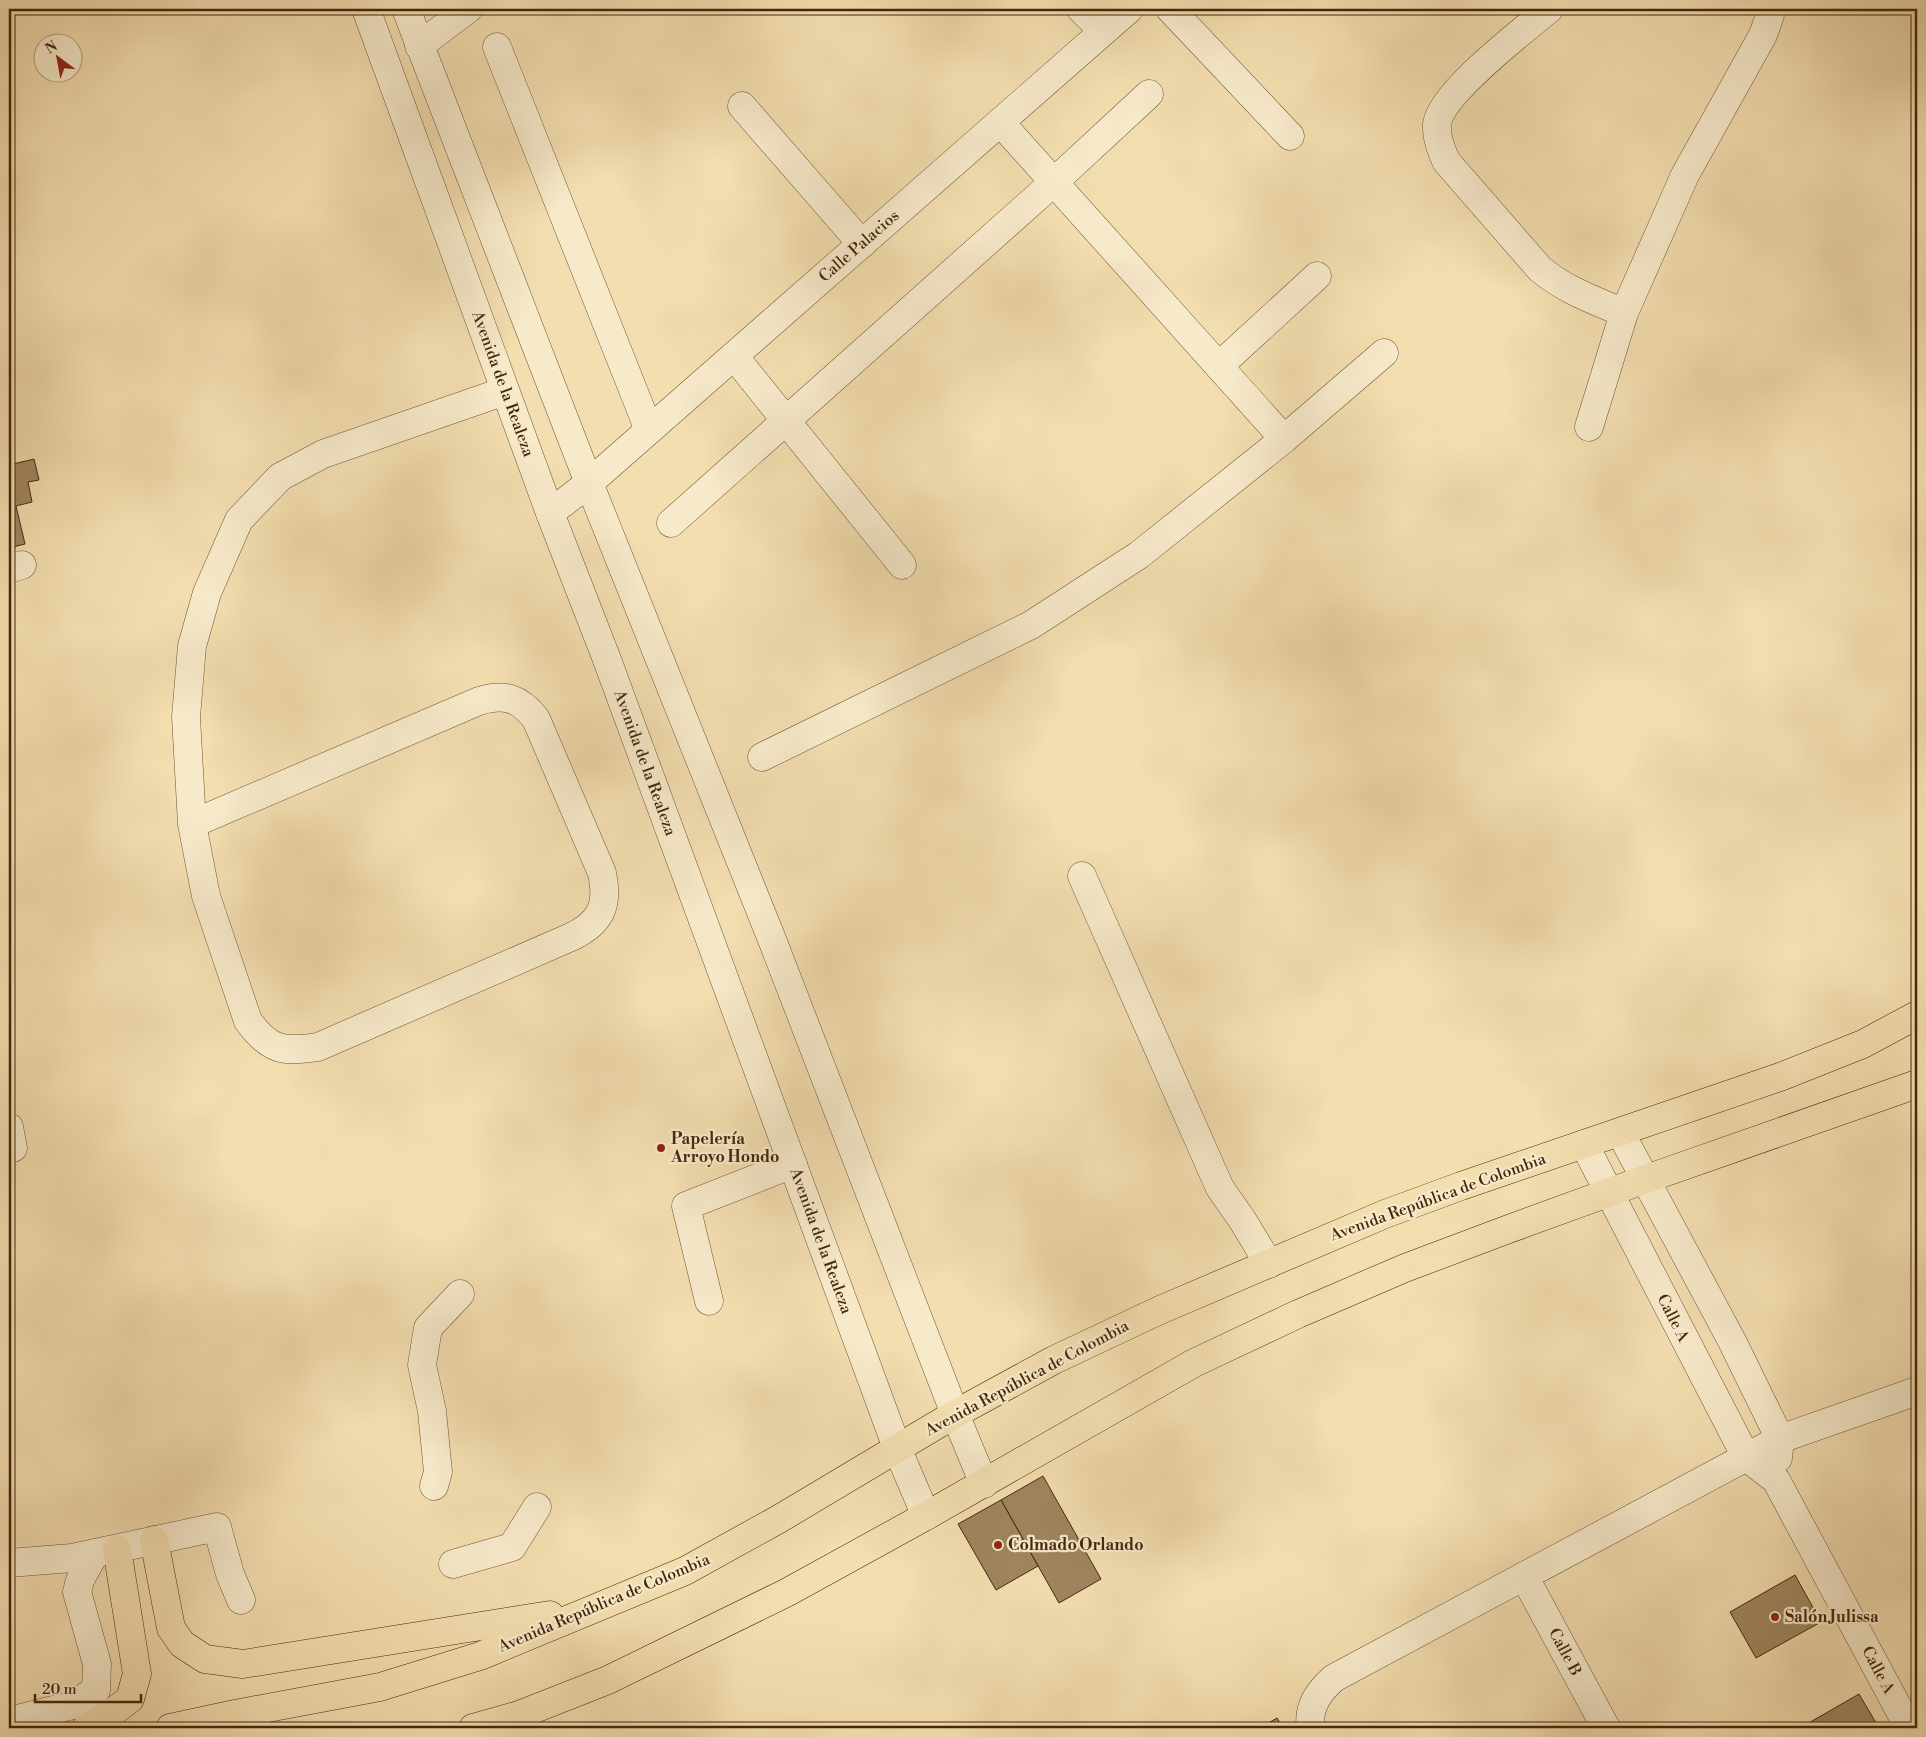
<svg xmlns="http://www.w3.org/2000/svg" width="1926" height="1737" font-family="'Libre Bodoni',serif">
<rect width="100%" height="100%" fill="#f3deaf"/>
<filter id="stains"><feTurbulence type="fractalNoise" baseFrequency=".004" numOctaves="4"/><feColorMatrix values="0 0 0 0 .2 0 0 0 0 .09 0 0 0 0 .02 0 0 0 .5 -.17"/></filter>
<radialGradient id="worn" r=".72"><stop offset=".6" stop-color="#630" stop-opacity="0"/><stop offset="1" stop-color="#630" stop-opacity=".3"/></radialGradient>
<g fill="#9f8660" stroke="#45270b">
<polygon points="34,459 39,480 28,482 32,502 16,506 25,544 9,548 9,465"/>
<polygon points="1043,1476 1101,1579 1059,1603 1001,1500"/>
<polygon points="1001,1500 1038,1566 996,1590 958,1524"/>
<polygon points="1795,1575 1821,1622 1756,1658 1730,1612"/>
<polygon points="1859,1694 1879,1728 1800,1728"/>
<polygon points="1277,1718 1283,1728 1260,1728"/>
</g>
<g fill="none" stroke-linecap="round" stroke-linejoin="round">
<defs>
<g id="minor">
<polyline points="366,9 550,513 606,657 897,1448 926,1516"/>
<polyline points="406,9 589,483 773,942 955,1414 984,1484"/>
<polyline points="1081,9 1103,31"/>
<polyline points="1170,9 1290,136"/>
<path d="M1549,9C1523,31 1441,93 1437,124C1436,137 1441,149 1446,161L1540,269C1565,290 1594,300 1624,313"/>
<polyline points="419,46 468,9"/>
<polyline points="497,47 649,430"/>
<polyline points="742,106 862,244"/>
<polyline points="1000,122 1284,439"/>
<polyline points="734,356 902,565"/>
<polyline points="1219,366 1317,276"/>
<polyline points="1589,427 1624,313 1685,175 1763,35 1770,15 1770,9"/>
<polyline points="550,513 589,483 1129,9"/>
<polyline points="671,523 1054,182 1149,94"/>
<polyline points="9,569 22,565"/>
<polyline points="762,757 1031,625 1139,555 1284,439 1384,353"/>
<path d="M192,824L479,701C504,693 520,698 536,719L602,873C609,905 601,923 571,937L318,1047C283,1052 270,1051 248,1021L206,896L192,824L186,717L192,646L207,593L239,520L280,477L323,454L505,391"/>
<polyline points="1082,876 1220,1188 1243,1221 1269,1264"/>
<polyline points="9,1127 13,1148"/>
<polyline points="1620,1132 1732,1341 1780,1439 1778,1458"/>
<polyline points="1584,1144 1746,1457 1776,1480 1909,1728"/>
<polyline points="709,1301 686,1206 793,1164"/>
<polyline points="434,1486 438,1472 432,1411 422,1365 428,1328 460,1294"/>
<polyline points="9,1563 72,1558 217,1527 230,1574 241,1600"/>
<polyline points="453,1564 512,1547 537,1507"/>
<polyline points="1524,1576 1606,1728"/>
<polyline points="9,1721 73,1705 96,1690 97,1664 77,1592 80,1580 95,1553"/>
<path d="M1311,1728C1307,1707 1319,1691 1334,1678L1780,1439L1917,1391"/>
</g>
<g id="major">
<polyline points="154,1540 171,1628 182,1644 205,1659 243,1664 550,1615"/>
<polyline points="86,1728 106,1717 130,1699 137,1674 117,1549"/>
<polyline points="170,1728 235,1714 380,1687 480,1656 685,1571 779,1519 955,1414 1054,1360 1160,1310 1385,1214 1461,1186 1780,1077 1863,1044 1917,1015"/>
<polyline points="473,1728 519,1715 608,1680 786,1593 926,1516 1194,1363 1298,1314 1405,1268 1506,1230 1646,1179 1917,1084"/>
</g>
</defs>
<use href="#minor" stroke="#705534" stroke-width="29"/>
<use href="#major" stroke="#45270b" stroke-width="29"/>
<use href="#minor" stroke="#f7eacb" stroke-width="28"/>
<use href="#major" stroke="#f3deaf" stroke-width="28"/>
</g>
<g fill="#8f2418" stroke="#f7eacb" stroke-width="2">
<circle cx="661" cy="1148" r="5"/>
<circle cx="998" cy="1545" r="5"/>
<circle cx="1775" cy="1617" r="5"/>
</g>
<g text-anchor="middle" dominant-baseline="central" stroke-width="4.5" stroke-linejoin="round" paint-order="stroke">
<g font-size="16" fill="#45270b" stroke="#f7eacb">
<text transform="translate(859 246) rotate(-41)">Calle Palacios</text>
<text transform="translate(503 384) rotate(70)">Avenida de la Realeza</text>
<text transform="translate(645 763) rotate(70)">Avenida de la Realeza</text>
<text transform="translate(1438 1197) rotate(-20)">Avenida República de Colombia</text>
<text transform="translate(821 1241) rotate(70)">Avenida de la Realeza</text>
<text transform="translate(1673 1318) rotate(63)">Calle A</text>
<text transform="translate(1027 1378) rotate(-28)">Avenida República de Colombia</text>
<text transform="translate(604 1603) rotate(-23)">Avenida República de Colombia</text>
<text transform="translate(1565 1652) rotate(62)">Calle B</text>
<text transform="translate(1878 1670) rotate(62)">Calle A</text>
</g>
<g font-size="16" font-weight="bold" fill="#45270b" stroke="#f7eacb" text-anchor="start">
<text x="671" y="1139">Papelería<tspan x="671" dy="18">Arroyo Hondo</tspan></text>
<text x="1008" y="1545">Colmado Orlando</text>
<text x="1785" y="1617">Salón Julissa</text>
</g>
</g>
<rect width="1926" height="1737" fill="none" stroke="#f3deaf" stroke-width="30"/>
<rect x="10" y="10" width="1906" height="1717" fill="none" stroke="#45270b" stroke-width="2.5"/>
<rect x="15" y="15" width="1896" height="1707" fill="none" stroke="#45270b"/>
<g transform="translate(58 58) rotate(328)"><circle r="24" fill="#f7eacb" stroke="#b09c7e"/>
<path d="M0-4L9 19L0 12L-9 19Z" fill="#8f2418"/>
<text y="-8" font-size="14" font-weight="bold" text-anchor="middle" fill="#45270b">N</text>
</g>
<path d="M35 1694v8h106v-8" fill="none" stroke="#45270b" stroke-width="2.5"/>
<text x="42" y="1694" font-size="15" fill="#45270b" stroke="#f7eacb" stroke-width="4" paint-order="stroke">20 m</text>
<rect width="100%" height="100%" filter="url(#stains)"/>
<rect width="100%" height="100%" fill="url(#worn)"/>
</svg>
